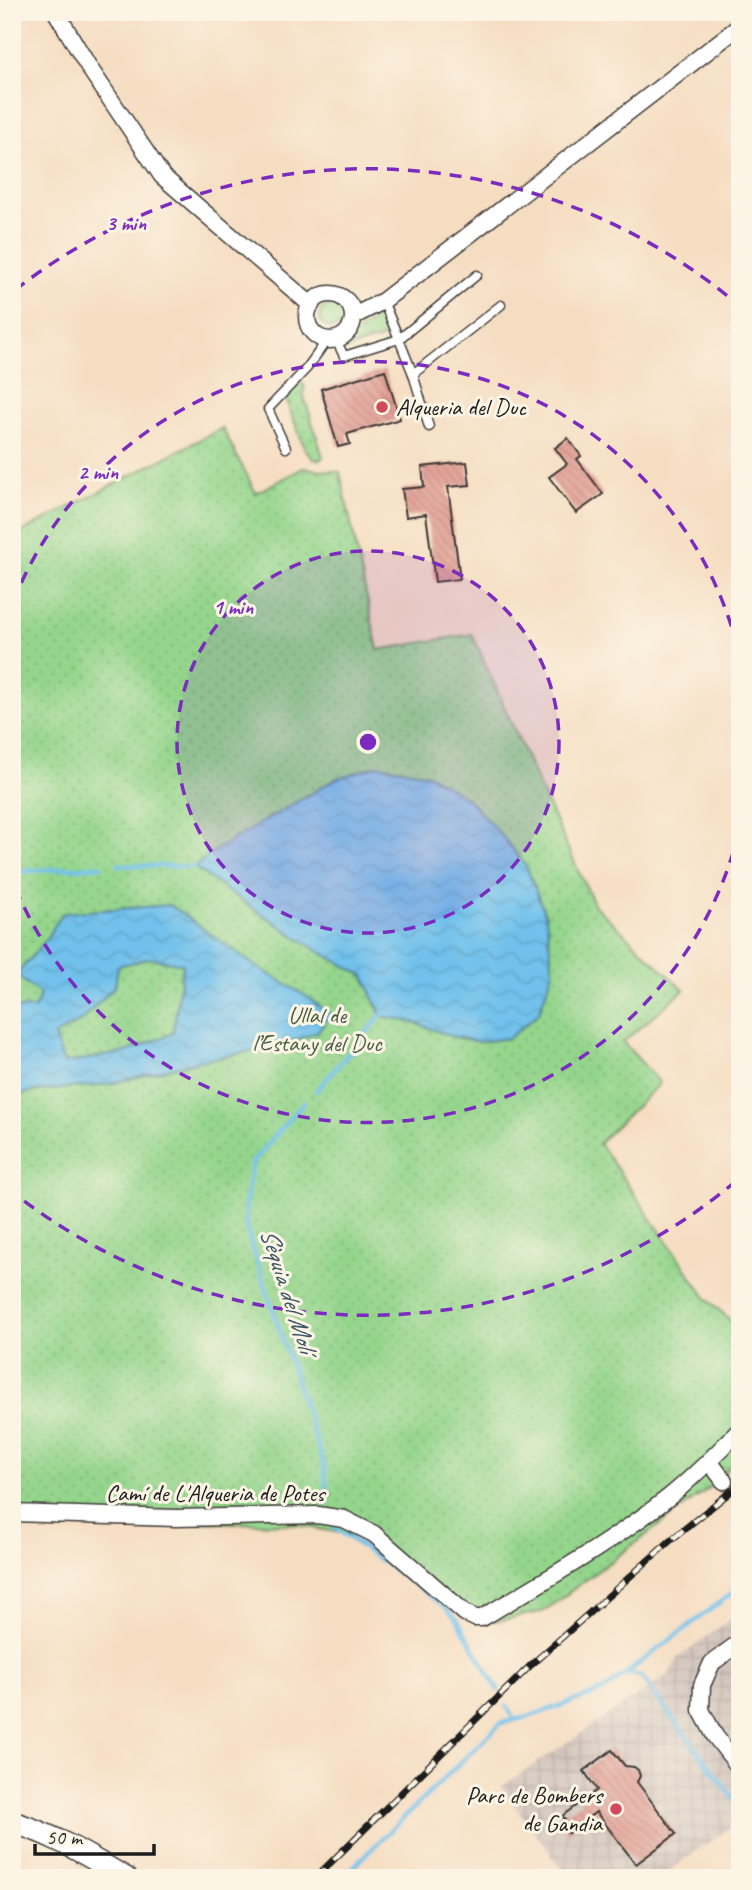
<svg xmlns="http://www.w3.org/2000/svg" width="752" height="1890" font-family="Caveat,sans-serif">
<defs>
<pattern id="industrial-grid" width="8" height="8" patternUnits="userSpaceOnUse" patternTransform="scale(1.75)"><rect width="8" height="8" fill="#cfc1ba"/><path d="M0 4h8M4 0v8" fill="none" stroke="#b1a59f"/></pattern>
<pattern id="park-dots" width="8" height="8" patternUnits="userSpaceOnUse" patternTransform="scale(1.75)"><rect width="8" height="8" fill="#94d58c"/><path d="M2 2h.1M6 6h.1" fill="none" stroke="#7fb678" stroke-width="1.8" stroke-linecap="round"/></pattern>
<pattern id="water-waves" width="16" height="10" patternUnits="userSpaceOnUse" patternTransform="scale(1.75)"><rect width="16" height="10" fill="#71c1ec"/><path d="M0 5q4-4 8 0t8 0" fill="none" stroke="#61a5ca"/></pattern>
<pattern id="building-back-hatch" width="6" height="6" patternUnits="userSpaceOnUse" patternTransform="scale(1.75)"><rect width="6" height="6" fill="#dd8d84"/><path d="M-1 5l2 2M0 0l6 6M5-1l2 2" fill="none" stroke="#b2726b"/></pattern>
</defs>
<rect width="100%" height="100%" fill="#fcf5e5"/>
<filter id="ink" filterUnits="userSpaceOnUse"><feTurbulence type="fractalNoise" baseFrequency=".0143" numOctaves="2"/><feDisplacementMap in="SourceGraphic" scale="14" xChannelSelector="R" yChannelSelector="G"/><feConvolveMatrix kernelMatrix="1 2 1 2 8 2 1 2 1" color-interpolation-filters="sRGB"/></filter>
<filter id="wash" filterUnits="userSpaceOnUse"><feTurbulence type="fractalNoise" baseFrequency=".00686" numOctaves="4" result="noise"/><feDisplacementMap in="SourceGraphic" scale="28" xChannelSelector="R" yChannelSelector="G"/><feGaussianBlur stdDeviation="1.57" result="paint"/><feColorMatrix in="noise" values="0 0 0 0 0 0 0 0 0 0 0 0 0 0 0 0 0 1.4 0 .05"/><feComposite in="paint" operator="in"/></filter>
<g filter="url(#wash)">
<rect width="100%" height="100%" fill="#f5ddc1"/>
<polygon fill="url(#industrial-grid)" points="740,1612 740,1820 659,1878 569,1878 501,1787 668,1675 678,1658"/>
<g fill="url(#park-dots)" stroke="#587854" stroke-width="2">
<circle cx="332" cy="316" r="12"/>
<polygon points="379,315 383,316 390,336 346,349 344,346 345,342"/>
<polygon points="301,381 305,387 303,393 323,457 320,460 313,459 305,449 285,397"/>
<polygon points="222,428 256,493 303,468 340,472 378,650 472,634 544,797 595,906 684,990 623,1042 660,1083 599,1143 707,1299 740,1329 740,1455 713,1485 544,1611 503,1620 478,1622 373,1539 292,1524 12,1519 12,537"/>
</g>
<g fill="url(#water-waves)" stroke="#466e84" stroke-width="2" fill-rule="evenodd">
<polygon points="379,765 428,774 468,799 503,837 527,868 546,917 553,971 539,1013 509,1038 479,1042 451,1036 413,1022 381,1016 364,976 313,948 229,892 194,867 217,849 335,779"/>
<path d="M170,905L254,965L306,996L331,1015L317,1032L282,1045L200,1061L109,1084L30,1092L12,1098V1008H35L40,994L16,975L42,945L63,913ZM150,958L183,964L173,1033L126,1052L64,1063L54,1036L82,1020L115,986L118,966Z"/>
</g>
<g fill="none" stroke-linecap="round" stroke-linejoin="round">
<g stroke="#71c1ec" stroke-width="4.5">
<polyline points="118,865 194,867"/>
<polyline points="12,872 101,866"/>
<polyline points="316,1091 381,1016"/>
<polyline points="304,1102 252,1163 245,1204 246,1228 324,1465 328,1504"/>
<polyline points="334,1527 443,1605 457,1619 498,1690"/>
<polyline points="627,1673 641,1676 740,1807"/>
<polyline points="507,1706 514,1720"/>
<polyline points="342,1878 501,1723 528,1717 603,1691 740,1587"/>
</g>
</g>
<g id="blocks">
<g fill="url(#building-back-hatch)">
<polygon points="385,370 400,419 347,434 350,444 338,447 321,389"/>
<polygon points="568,438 581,456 577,459 603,494 576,513 549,477 567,464 555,448"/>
<polygon points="467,462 470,485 448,487 460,579 435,582 426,514 406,517 402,489 424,487 422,467"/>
<polygon points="612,1750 625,1766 634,1767 638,1770 640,1776 637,1782 676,1834 636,1864 596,1812 568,1833 560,1822 565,1819 562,1816 597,1790 584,1771"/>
</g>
</g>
</g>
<g filter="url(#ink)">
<use href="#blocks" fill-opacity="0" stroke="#3d3935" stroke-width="2"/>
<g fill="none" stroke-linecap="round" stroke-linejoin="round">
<polyline stroke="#cab6a0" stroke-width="16" stroke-dasharray="16 8" stroke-linecap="butt" points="724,1481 740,1502"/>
<defs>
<g id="lane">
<polyline points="383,301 399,339 477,275"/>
<polyline points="336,340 344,356 399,339 413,374 501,305"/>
<polyline points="413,374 429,427"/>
<polyline points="286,448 268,409 307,368 327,340"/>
</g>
<g id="street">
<polyline points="56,12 90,69 162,176 311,305"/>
<circle cx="330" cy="317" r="23"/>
<polyline points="354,316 383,301 740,26"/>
<polyline points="709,1461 724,1481"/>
<path d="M12,1513L176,1518L318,1515L344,1519L374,1534L465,1613L475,1618H482C545,1580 611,1543 669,1497C694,1477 717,1453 740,1430"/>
<polyline points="740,1642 712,1663 702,1685 701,1710 715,1736 740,1768"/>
</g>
<path id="secondary" d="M12,1822C55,1835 88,1856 126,1878"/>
</defs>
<use href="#lane" stroke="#3d3935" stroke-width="11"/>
<use href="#street" stroke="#3d3935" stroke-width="19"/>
<use href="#secondary" stroke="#3d3935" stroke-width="24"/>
<use href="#lane" stroke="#fff" stroke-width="8"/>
<use href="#street" stroke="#fff" stroke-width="16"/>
<use href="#secondary" stroke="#fff" stroke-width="21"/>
<defs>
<polyline id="rail" points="315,1878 532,1664 671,1540 740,1484"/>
</defs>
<use href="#rail" stroke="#1c1c1c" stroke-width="7"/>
<use href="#rail" stroke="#fcf5e5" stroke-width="4.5" stroke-dasharray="13" stroke-linecap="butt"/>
</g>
</g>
<circle cx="368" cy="742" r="191" fill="#7b2cbf" fill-opacity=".12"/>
<g fill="none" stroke="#7b2cbf" stroke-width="3.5" stroke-dasharray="12 9">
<circle cx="368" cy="742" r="191"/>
<path d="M739 831A382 382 0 0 1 13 882M13 602A382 382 0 0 1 739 653"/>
<path d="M736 1181A573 573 0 0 1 15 1194M15 290A573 573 0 0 1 736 303"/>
</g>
<g fill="#d1495b" stroke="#fcf5e5" stroke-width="2.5">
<circle cx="382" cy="407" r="7"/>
<circle cx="616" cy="1809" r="7"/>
</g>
<g text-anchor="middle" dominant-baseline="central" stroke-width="6" stroke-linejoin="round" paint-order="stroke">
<g font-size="24" fill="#1c1c1c" stroke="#fcf5e5" text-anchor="start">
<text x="396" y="407">Alqueria del Duc</text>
<text x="602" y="1795" text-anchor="end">Parc de Bombers<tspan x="602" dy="28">de Gandia</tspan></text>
</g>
<g font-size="24" fill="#465d43" stroke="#fcf5e5">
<text x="317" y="1015">Ullal de<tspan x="317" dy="28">l’Estany del Duc</tspan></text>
</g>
<g font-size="24" fill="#1c1c1c" stroke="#fcf5e5">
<text x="215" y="1493">Camí de L'Alqueria de Potes</text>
</g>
<g font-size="26" font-style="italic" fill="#3a5665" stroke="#fcf5e5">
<text transform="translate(288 1290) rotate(72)">Sèquia del Molí</text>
</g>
</g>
<circle cx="368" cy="742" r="10" fill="#7b2cbf" stroke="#fcf5e5" stroke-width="3.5"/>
<g font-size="21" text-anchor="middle" font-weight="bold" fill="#7b2cbf" stroke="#fcf5e5" stroke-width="6" stroke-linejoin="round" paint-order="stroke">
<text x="126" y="230">3 min</text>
<text x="98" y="479">2 min</text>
<text x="233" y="614">1 min</text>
</g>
<rect width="752" height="1890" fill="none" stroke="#fcf5e5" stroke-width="42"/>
<path d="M35 1844v10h119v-10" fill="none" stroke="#1c1c1c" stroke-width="3.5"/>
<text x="46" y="1844" font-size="21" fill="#1c1c1c" stroke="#fcf5e5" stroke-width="5" paint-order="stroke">50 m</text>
</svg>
